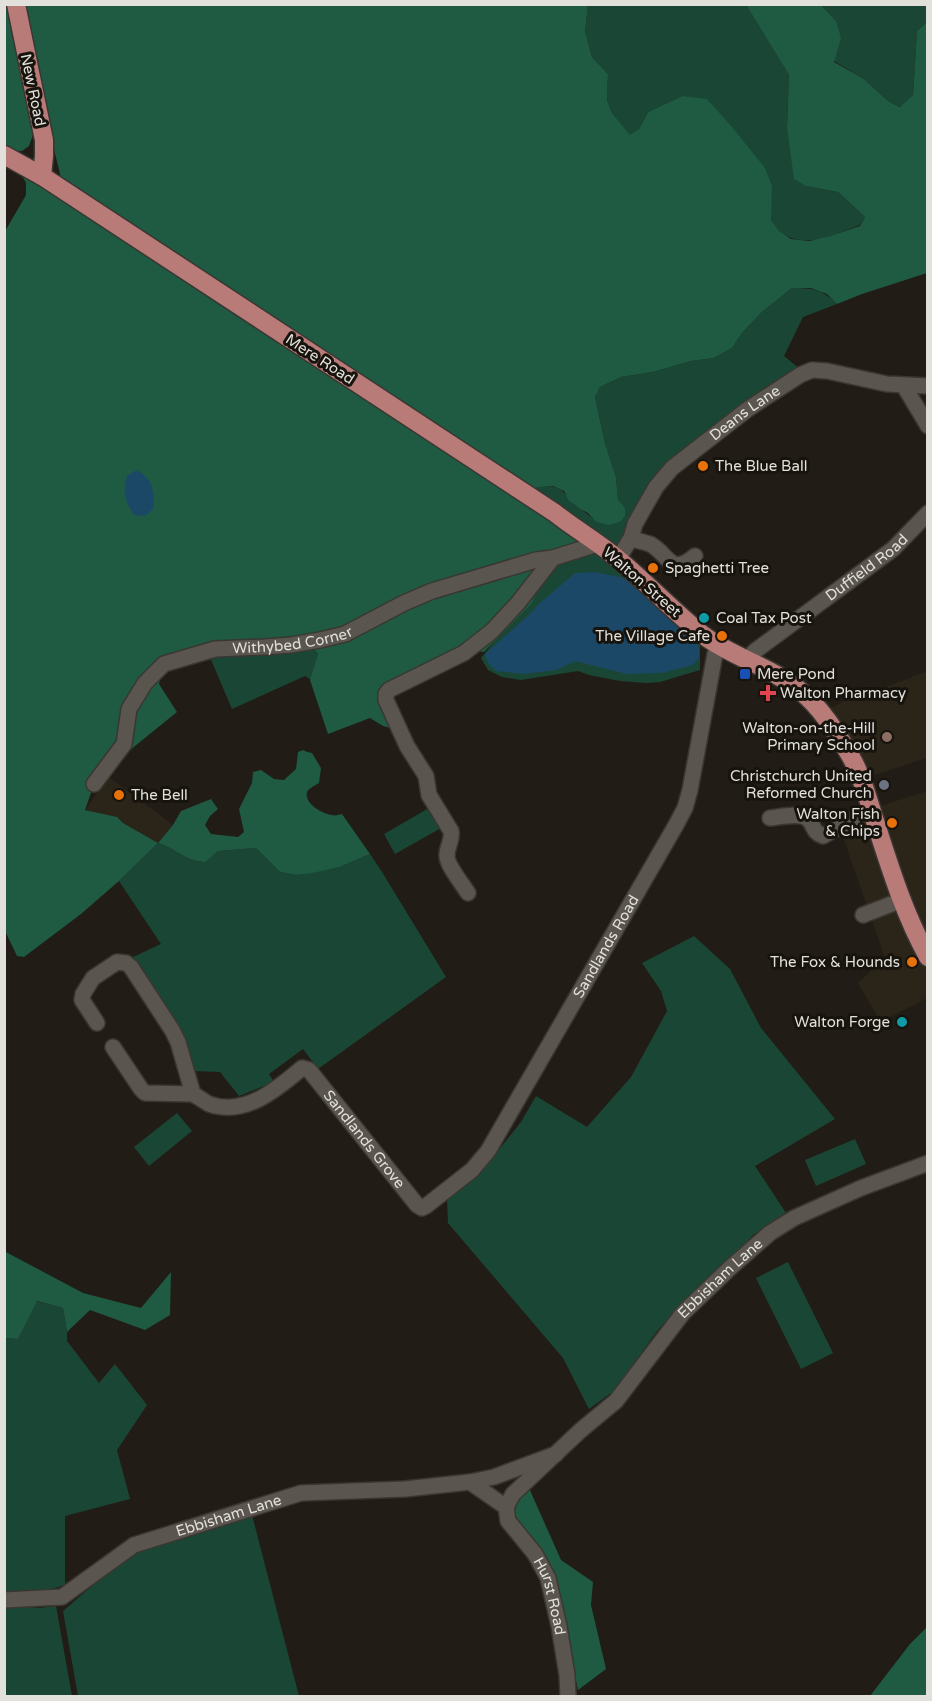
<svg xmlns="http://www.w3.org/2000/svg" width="932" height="1701" font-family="'Varela Round',sans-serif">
<rect width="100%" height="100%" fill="#211c16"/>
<g fill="#2b2418">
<polygon points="927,671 927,758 868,777 827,710 848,699 868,694"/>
<polygon points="109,777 173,825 158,843 123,823 116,817 85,810"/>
<polygon points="927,791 927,998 881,1022 858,983 885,958 843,837 871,809"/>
</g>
<g fill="#1a4735">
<path d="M588,5H746L789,75L787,127L806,186L838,192L865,217L860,225C835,234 808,249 783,234C778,231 773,224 771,219C769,209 772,196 772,186L682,96L648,112L639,129L630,136L612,113L607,100L608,74L592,57L585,33Z"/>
<polygon points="821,5 927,5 927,22 917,31 913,95 901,107 888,101 864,79 834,61 836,21"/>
<path d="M792,288C813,288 822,289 837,304L803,317L784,356L800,369L670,461L618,546L614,547L530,490C541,486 557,483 565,494C570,500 564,496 570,501C579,510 588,512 596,522L618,500L616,477L605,443L595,397L600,387L621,377L653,372L691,361L714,358L732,348L742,333L762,312Z"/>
<polygon points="588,553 600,554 700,644 700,670 660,682 646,683 620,681 589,675 578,671 521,680 502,677 488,670 481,658 555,566 560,562"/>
<polygon points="308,642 318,654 311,680 305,676 232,709 209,655"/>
<polygon points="429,808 441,828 395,854 384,834"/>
<path d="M158,843C177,849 184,861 204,862L218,851L256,848L280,872L296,875L340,867L370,854L382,872L446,977L318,1069L303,1049L269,1074L274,1082L239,1096L220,1072L192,1071L131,958L161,944L119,881Z"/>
<polygon points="694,936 730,969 761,1028 835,1119 755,1166 786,1213 753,1235 719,1271 689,1296 657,1331 615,1390 589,1409 563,1358 448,1223 447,1196 482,1171 521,1122 536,1096 587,1127 631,1077 667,1011 661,991 642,963"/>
<polygon points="177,1113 192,1131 149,1166 134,1147"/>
<polygon points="855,1139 866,1164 816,1186 805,1160"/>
<polygon points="788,1262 833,1353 801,1369 756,1278"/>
<polygon points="36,1301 63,1308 67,1332 67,1341 99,1383 115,1364 147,1405 117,1450 130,1499 65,1516 65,1585 42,1592 5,1592 5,1338 18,1339"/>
<polygon points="252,1515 299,1696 78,1696 63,1611 107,1573 137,1550"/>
<polygon points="5,1604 39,1608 56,1606 72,1696 5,1696"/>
</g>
<g fill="#1f5a43">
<polygon points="5,5 588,5 585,32 592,57 608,74 607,100 612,113 630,135 639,129 648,112 682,96 707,99 732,127 765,168 772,186 771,220 779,231 791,239 809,241 830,236 860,226 865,217 838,192 806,186 794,179 787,127 789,75 746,5 821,5 836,21 841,38 834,62 864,79 888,101 900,107 913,95 917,31 927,22 927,273 862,294 837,304 827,294 811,288 792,288 762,312 742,333 732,348 714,358 691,361 653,372 621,377 600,387 595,397 605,443 616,477 618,500 625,508 625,516 620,522 609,525 596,522 588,513 580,509 568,500 564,491 553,486 539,487 530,490 61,178 51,137 33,135 29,146 22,151 14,151 5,145"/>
<path d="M21,174L35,179L582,540L555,549L532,603L484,652L462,650L392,684L394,729L383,726L370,718L328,734L310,680L318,654L308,642L164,664L159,684L177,712L135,746L94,784L85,810L117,817L123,823L158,843L173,825L181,811L211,799L218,809L210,816L205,825L211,834L238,837L244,832L239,809L252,783L253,772L261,770L274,779L284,780L296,769L298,752L303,750L307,752L312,753L321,768L319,783C316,785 309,788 307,792C304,804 323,814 332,815C336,816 337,815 342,814L370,854L340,867L312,873L296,875L280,872L256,848L218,851L205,862C184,861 177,849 158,843L119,881L81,914L24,957L17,956L5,931L4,233L26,195V183Z"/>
<polygon points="4,1251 83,1293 141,1308 171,1272 170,1315 145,1330 90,1310 67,1332 63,1308 37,1301 18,1339 5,1338"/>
<polygon points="529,1488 561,1560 593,1582 591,1605 606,1669 578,1690 557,1591 536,1547 511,1509"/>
<polygon points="927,1627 927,1696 870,1696 910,1644"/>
</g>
<g fill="#1c4867">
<path d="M137,470C153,480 155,491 153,509L145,516L134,515C125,502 122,491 127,476Z"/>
<polygon points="595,572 624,578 696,642 699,648 699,658 693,665 661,673 627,674 575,661 556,670 523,674 496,671 488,663 485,654 529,615 540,603 575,573"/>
</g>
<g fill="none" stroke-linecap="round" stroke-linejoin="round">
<defs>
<g id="minor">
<polyline points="904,386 928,426"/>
<path d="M631,538C637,541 644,542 650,544C669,554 670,577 695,556"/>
<path id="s1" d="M618,559L631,538L635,524L644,508L656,487L672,468L748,409L800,375L812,370L827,371L887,384L928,386"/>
<path id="s2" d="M746,661L755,651L893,549L928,513"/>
<path id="s3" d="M94,784L124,744L129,709L145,683L164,664L215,649L264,647L291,645L320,640L345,634L404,603L432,591L536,560L553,558"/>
<path d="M770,818C780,817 800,812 808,819C815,826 812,832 823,836L871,809"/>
<path d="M468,893C463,885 446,864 447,855C447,846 453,840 451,831L429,795L426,776L407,746L386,700V694L389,690L464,653L492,631L518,603L553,558L597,544"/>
<polyline points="863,915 902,900"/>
<path id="s4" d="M97,1023L82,1000L83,994L93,978L117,962L126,963L131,967L172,1030L178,1042L193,1094C198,1097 204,1101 209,1104C245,1117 277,1089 302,1068L309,1070L417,1205L422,1208L426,1206L472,1170L488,1151L676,825L685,808L690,790L715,654L719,646"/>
<polyline points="113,1047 141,1089 145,1093 193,1094"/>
<polyline points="470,1482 506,1507"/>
<path id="s5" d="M506,1507L513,1494L581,1430L616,1401L683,1313L730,1268L770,1233L794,1218L861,1188L928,1163"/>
<path id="s6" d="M506,1507L508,1521L535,1554L548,1578L559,1626L567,1675L568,1696"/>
<path id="s7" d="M4,1600L62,1597L134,1545L301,1493L405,1489L470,1482L494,1477L556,1454"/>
</g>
<g id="major">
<polyline points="16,4 44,140 44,156 42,176"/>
<path d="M4,155L42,176L555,513C575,529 598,542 618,559C647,583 673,611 703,635C732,657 769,666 798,689C820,706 837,733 851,757C862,776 868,799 875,821C890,867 904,914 928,957"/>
</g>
</defs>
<use href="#minor" stroke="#3a3733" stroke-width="18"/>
<use href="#major" stroke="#3a3733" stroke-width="21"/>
<use href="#minor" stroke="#5a554e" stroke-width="15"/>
<use href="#major" stroke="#b97b77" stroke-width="18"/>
</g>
<g fill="#e8710a" stroke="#17130d" stroke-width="2">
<circle cx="703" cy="466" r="6"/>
<circle cx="653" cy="568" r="6"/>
<circle cx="722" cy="636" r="6"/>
<circle cx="119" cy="795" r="6"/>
<circle cx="892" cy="823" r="6"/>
<circle cx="912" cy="962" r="6"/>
</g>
<g fill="#0f9aa8" stroke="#17130d" stroke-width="2">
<circle cx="704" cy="618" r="6"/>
<circle cx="902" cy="1022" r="6"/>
</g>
<rect fill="#1a4fb4" stroke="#17130d" stroke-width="2" x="739" y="668" width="12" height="12" rx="3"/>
<path fill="#e0444e" stroke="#17130d" stroke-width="2" d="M765 684h6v6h6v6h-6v6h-6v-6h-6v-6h6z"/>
<circle fill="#8d6e63" stroke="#17130d" stroke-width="2" cx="887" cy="737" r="6"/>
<circle fill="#6b7280" stroke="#17130d" stroke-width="2" cx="884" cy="785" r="6"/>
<g text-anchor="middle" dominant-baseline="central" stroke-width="6" stroke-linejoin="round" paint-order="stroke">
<g font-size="15" fill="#e2e0db" stroke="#17130d">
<text transform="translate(33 90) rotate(78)">New Road</text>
<text transform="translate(320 359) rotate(33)">Mere Road</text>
<text stroke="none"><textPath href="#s1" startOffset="198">Deans Lane</textPath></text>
<text stroke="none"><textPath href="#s2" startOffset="153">Duffield Road</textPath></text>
<text transform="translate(642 582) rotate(41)">Walton Street</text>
<text stroke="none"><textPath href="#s3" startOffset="274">Withybed Corner</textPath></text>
<text stroke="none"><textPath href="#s4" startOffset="873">Sandlands Road</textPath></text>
<text stroke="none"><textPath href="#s4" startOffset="459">Sandlands Grove</textPath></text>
<text stroke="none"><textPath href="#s5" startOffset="315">Ebbisham Lane</textPath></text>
<text stroke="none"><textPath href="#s7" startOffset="246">Ebbisham Lane</textPath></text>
<text stroke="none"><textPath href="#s6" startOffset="102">Hurst Road</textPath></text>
</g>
<g font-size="15" fill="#e2e0db" stroke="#17130d" text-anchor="start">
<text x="715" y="466">The Blue Ball</text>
<text x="665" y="568">Spaghetti Tree</text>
<text x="716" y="618">Coal Tax Post</text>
<text x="710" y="636" text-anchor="end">The Village Cafe</text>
<text x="757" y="674">Mere Pond</text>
<text x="780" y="693">Walton Pharmacy</text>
<text x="875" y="728" text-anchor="end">Walton-on-the-Hill<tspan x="875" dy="17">Primary School</tspan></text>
<text x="872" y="776" text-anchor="end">Christchurch United<tspan x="872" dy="17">Reformed Church</tspan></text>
<text x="131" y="795">The Bell</text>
<text x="880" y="814" text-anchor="end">Walton Fish<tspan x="880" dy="17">&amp; Chips</tspan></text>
<text x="900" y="962" text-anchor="end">The Fox &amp; Hounds</text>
<text x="890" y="1022" text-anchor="end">Walton Forge</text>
</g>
</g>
<rect width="932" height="1701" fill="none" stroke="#e2e0db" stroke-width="12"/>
</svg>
